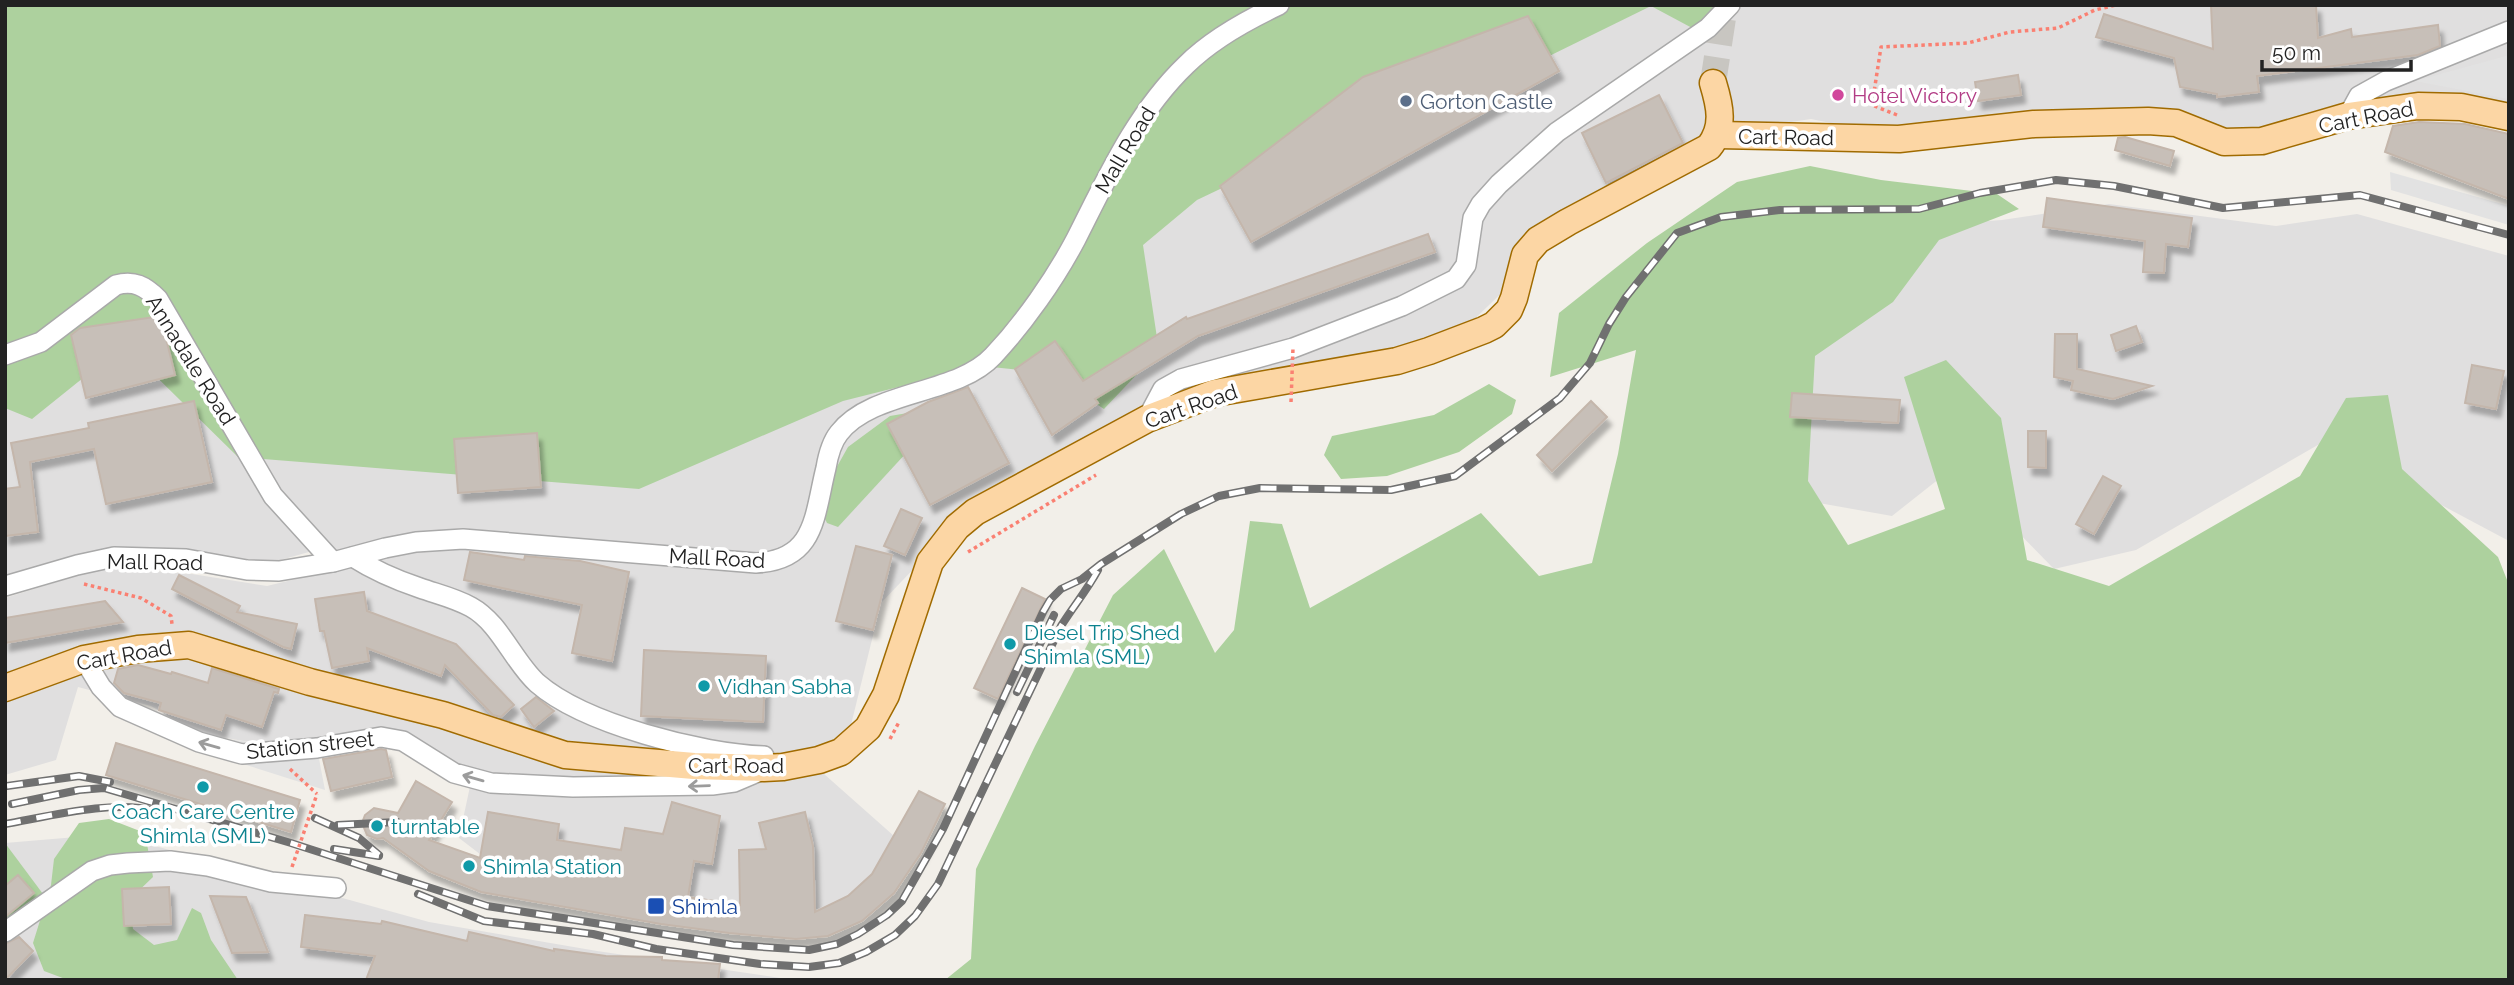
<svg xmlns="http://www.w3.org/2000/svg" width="2514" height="985" font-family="Raleway,sans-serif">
<defs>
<filter id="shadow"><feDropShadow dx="4.5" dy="8" stdDeviation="2" flood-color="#0004"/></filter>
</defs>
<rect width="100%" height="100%" fill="#f2efe9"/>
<g fill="#e0dfdf">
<polygon points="1506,5 2509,5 2509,109 2256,134 2107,128 1915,140 1811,119 1752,128 1548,248 1457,336 1233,380 942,539 881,603 848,737 806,758 894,836 872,874 848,896 821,909 731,904 489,861 459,838 472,777 380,733 255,743 197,733 151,706 78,687 56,760 5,775 5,598 105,567 192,574 267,586 345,567 330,546 270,563 210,553 98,554 5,581 5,204"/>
<polygon points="2109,204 2276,226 2357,214 2509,256 2509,541 2323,442 2136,550 2054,569 1954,467 1892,516 1763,493 1812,234 2002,220"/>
<polygon points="112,834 429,922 597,951 794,980 5,980 5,843"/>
</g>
<g fill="#add19e">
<polygon points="5,5 1715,5 1694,29 1651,6 1535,63 1333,135 1197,200 1143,245 1159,351 1104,409 1049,373 982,366 843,401 639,489 238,457 124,345 32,419 5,408"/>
<polygon points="1810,166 1881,180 1997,194 2019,209 1939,240 1893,302 1815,356 1808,481 1848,545 1945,509 1904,377 1946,360 2001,418 2027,560 2109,586 2300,476 2346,398 2388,395 2402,469 2498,557 2509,585 2509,980 945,980 971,959 976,869 1035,746 1113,595 1164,549 1215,653 1234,630 1250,521 1282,524 1310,608 1481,513 1539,576 1592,563 1618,454 1636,350 1550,377 1559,313 1647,243 1737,182"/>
<polygon points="1489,384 1516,400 1512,414 1459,452 1387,476 1341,479 1324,455 1332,436 1434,415"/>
<polygon points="937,408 908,451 838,527 827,523 817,502 848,447 890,416"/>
<polygon points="109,819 145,833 153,877 129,900 133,929 154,945 177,940 192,908 201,913 211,940 238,980 68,980 44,971 33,943 51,885 54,859 79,823"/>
<polygon points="5,843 43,894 5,925"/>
</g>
<g fill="#e2e2e2">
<polygon points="2506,56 2509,58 2509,99 2415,81"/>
<polygon points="2390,172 2509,206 2509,225 2391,190"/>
<polygon points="201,735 255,743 315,738 325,790 196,749"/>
</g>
<g fill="#c7bfb8" stroke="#c4b6ab" stroke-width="2" filter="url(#shadow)">
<polygon points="2211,5 2316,5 2318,38 2351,29 2352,37 2438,25 2440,46 2418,55 2257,76 2259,92 2217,97 2217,94 2180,87 2174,58 2096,37 2104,14 2213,49"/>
<polygon points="1528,16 1559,71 1251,242 1220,186 1363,77"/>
<polygon points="2018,75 2021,95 1978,101 1975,82"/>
<polygon points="1659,95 1683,143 1606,183 1582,133"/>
<polygon points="2419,122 2465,124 2509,134 2509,199 2385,152 2393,126"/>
<polygon points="2125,137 2174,151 2170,166 2115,150 2118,138"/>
<polygon points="2047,198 2192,218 2188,247 2166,244 2164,273 2143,272 2145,241 2043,227"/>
<polygon points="1428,234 1435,252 1198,336 1095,399 1098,403 1052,435 1015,369 1055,341 1083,381 1186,317 1187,319"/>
<polygon points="154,317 165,334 175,375 86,398 71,335 80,328"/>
<polygon points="2136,326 2142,342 2116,351 2111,335"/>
<polygon points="2055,334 2077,334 2077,369 2152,386 2113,399 2071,390 2073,381 2054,377"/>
<polygon points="2472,365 2504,371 2496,409 2465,403"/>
<polygon points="968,387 1009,463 930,505 887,424 928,402"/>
<polygon points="1792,393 1900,400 1898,423 1790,417"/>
<polygon points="194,401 212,482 106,504 94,449 30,462 38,532 5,536 5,489 20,487 11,443 89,428 88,423"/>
<polygon points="1591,401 1607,417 1552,471 1537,455"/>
<polygon points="2028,431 2046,431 2046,468 2028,467"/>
<polygon points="537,433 541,487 458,493 454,439"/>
<polygon points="2103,476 2121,486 2094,534 2076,524"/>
<polygon points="901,509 922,518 905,555 884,546"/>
<polygon points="856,546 892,555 873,630 836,621"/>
<polygon points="470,552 524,560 525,556 580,561 629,572 612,661 572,653 582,605 464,580"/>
<polygon points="179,575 240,606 237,612 297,624 291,649 283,647 172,589"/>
<polygon points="1022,588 1045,599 998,699 974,688"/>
<polygon points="364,592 367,611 456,644 514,705 501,717 493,715 445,665 441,676 367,648 369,661 332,668 324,631 320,631 315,599"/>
<polygon points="105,601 123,622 5,643 5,618"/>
<polygon points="644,650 766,656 763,722 641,716"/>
<polygon points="138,665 171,674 172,672 208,683 212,668 279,689 278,693 274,692 262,727 226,715 221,730 159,710 161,703 124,693 114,683 118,669"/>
<polygon points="536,697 554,711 534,727 521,709"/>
<polygon points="116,743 300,800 291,832 106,775"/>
<polygon points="381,749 386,750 392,777 331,791 323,759"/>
<polygon points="416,781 452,802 429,840 480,858 488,812 559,824 557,840 621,850 625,828 663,834 672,802 720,816 712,864 694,861 688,897 740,905 739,850 766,849 759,823 805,812 813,846 815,912 848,896 872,874 919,791 945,804 921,853 894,893 862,921 828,936 796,939 729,933 661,924 481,892 429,871 383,838 377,839 367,835 362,823 365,815 374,808 398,813"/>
<polygon points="18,875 34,893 5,917 5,886"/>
<polygon points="169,887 171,924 124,926 122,889"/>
<polygon points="210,896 246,897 268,952 232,953"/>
<polygon points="305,915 381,924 382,921 467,941 469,932 554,951 554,949 606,956 662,957 662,960 720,964 718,980 366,980 375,956 301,947"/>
<polygon points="19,937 33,951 5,980 5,944"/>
</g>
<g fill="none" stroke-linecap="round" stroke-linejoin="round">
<polyline stroke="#c8c6c1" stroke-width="26" stroke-dasharray="26 13" stroke-linecap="butt" points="1713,83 1725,5"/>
<defs>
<g id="minor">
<polyline points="2348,116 2359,96 2386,81 2509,31"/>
<path d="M5,355L41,342L116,285C134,280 145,286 158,299L273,496L333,562"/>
<polyline points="1147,419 1163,389 1181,379 1293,348 1402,306 1456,279 1466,265 1473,218 1481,204 1499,184 1557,132 1708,28 1730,5"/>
<path d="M353,557C375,571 396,580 420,588C437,594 455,598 471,607C500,623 513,661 537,683C584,724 702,754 764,756"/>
<path d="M5,586L77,565L114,557L186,559L247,570L279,571L333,562L385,548L416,542L463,539L756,563C816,560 814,516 826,468C828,456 831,443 839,433C872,390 957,395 993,356C1024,323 1055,279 1076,239C1107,178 1136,113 1186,65C1211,40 1247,20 1279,5"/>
<polyline points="84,659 101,687 120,707 199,742 242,754 317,748 381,737 403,741 454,773 491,783 573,787 712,785 734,782 760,771"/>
<polyline points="5,932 92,871 110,865 128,863 170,861 208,866 271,882 336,888"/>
</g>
<g id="major">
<polyline points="1718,135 1899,139 2034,124 2148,121 2176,123 2224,142 2262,141 2348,116 2418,106 2461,107 2509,117"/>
<path d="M5,688L84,659L138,649L189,645L310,682L443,715L565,755L694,766L764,768L783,767L819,760L841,752L868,728L886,695L930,562L957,527L975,512L1147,419L1215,393L1397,361L1429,351L1484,330L1494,325L1509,310L1514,298L1525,255L1538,240L1568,222L1709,147C1725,127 1720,106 1713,83"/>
</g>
</defs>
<use href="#minor" stroke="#a9a9a9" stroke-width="22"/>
<use href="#major" stroke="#a06b00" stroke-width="29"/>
<g stroke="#fa8072" stroke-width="3.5" stroke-dasharray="3.5 3.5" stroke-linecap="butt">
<polyline points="1897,115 1872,105 1881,47 1968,43 2010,32 2058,28 2095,10 2116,5"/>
<polyline points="968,552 1096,475"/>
<polyline points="84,584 141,598 171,616 172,624"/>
<polyline points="890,739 899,722"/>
<polyline points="290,769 317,794"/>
</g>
<use href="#minor" stroke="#fff" stroke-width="19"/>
<use href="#major" stroke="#fcd6a4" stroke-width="26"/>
<defs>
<g id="rail">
<polyline points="1017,692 1054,615"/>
<polyline points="7,786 79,776 110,782"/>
<polyline points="12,804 79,790 104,788 291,843 487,906 733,945 809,950 837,944 858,934 887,915 902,901 943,829 1043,612 1050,600 1061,589 1082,579 1101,564 1181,514 1219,496 1260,488 1391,490 1455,476 1560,398 1590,363 1609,324 1626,297 1677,233 1721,217 1780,210 1919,209 1980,193 2056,180 2114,186 2223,208 2360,195 2509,235"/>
<polyline points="315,818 359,838 379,855"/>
<path d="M5,824C46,817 115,799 154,811"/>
<polyline points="338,825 397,822"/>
<polyline points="334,849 379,856"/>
<path d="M418,894L484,921L593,934L656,949L760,964L809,967L839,963L866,952L895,935L915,916L938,884L1061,626C1073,607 1087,590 1098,570"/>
</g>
</defs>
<use href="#rail" stroke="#707070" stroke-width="8"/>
<use href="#rail" stroke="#fff" stroke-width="5" stroke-dasharray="16" stroke-linecap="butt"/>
<g stroke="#fa8072" stroke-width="3.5" stroke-dasharray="3.5 3.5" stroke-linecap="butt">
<polyline points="1291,402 1293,348"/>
<polyline points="292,867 317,794"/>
</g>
</g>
<defs><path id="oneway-shaft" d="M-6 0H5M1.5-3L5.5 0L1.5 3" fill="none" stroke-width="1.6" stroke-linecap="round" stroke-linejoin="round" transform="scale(1.75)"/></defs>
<g stroke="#9c9c9c">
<use href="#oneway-shaft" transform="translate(209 745) rotate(-164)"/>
<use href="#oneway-shaft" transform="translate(473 778) rotate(-164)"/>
<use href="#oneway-shaft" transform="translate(699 786) rotate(178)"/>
</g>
<circle fill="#d1479c" stroke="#fff" stroke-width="2.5" cx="1838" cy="95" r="7"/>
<circle fill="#5c6f8a" stroke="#fff" stroke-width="2.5" cx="1406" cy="101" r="7"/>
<g fill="#0f9aa8" stroke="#fff" stroke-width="2.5">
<circle cx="1010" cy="644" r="7"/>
<circle cx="704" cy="686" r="7"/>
<circle cx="203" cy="787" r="7"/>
<circle cx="377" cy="826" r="7"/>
<circle cx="469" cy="866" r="7"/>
</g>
<rect fill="#1a4fb4" stroke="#fff" stroke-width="2.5" x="647" y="897" width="18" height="18" rx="3.5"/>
<g text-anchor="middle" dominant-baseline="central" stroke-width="7" stroke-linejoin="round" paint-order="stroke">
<g font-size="21" fill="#b23c85" stroke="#fff" text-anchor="start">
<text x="1852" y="95">Hotel Victory</text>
</g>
<g font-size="21" fill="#4e5e75" stroke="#fff" text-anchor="start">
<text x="1420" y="101">Gorton Castle</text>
</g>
<g font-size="21" fill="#222" stroke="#fff">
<text transform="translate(2366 117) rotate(-11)">Cart Road</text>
<text transform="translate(1786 137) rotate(1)">Cart Road</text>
<text transform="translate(1125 150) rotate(-59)">Mall Road</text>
<text transform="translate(191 360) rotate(58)">Annadale Road</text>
<text transform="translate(1191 406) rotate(-19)">Cart Road</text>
<text transform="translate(717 558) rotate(3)">Mall Road</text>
<text transform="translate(155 562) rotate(1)">Mall Road</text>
<text transform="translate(124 655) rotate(-10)">Cart Road</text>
<text transform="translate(310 745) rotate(-6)">Station street</text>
<text x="736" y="765">Cart Road</text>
</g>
<g font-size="21" fill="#0d838f" stroke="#fff" text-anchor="start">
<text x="1024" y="632">Diesel Trip Shed<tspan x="1024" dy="24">Shimla (SML)</tspan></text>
<text x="718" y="686">Vidhan Sabha</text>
<text x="203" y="811" text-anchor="middle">Coach Care Centre<tspan x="203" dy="24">Shimla (SML)</tspan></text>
<text x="391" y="826">turntable</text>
<text x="483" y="866">Shimla Station</text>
</g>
<g font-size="21" fill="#164399" stroke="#fff" text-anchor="start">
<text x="672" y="906">Shimla</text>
</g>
</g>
<rect width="2514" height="985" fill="none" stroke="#222222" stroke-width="14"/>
<path d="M2262 60v10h149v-10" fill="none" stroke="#222222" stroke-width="3.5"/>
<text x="2272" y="60" font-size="21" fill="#222222" stroke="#ffffff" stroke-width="5" paint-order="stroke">50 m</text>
</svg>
